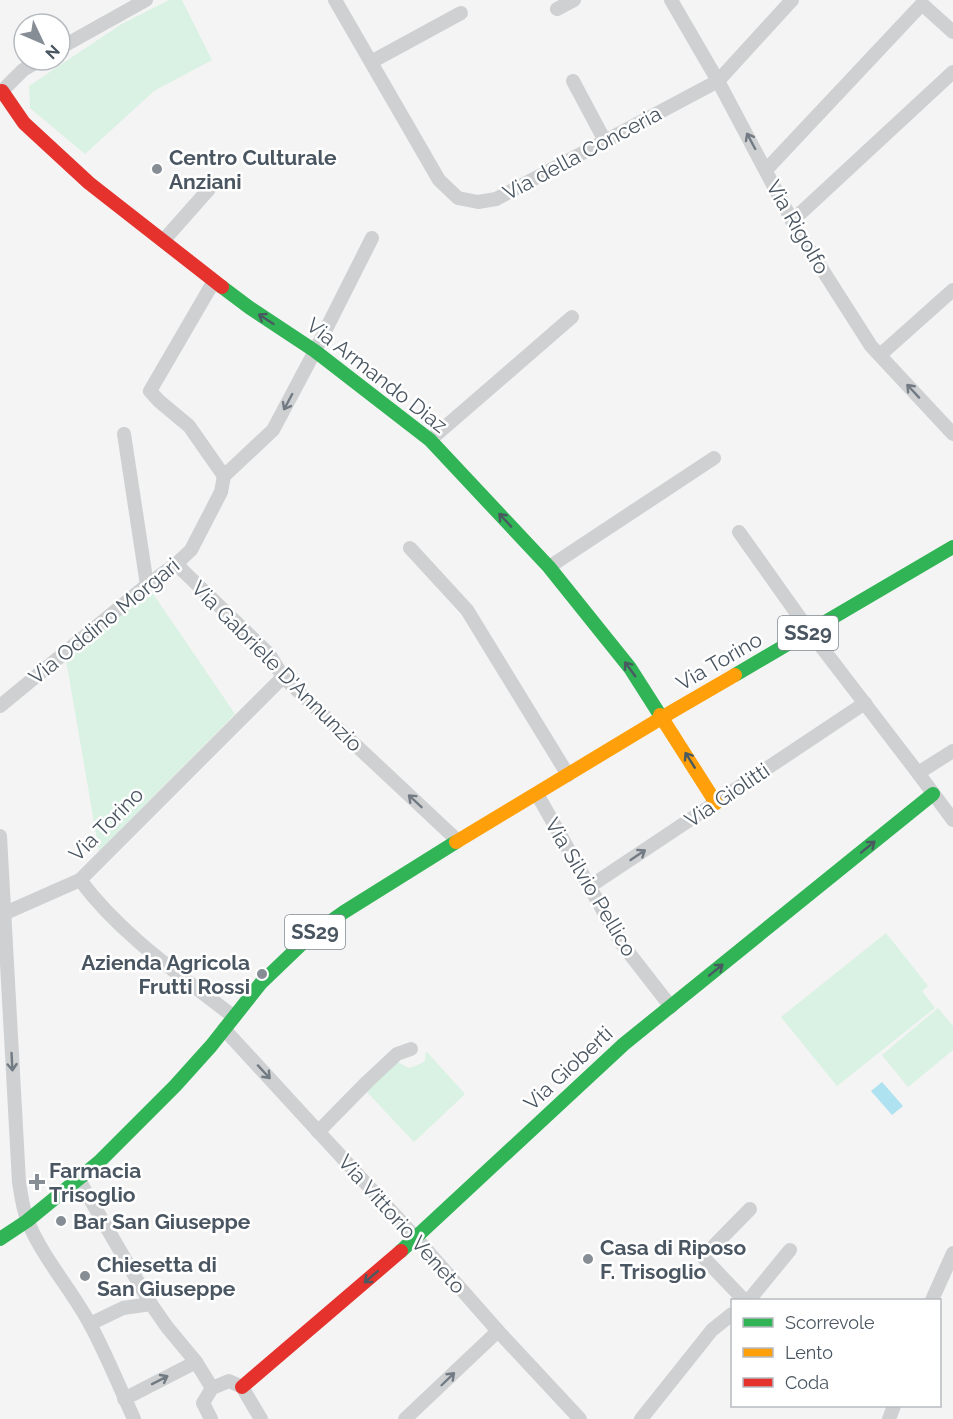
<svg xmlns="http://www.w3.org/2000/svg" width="953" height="1419" font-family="Raleway,sans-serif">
<rect width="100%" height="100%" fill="#f4f4f4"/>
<g fill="#d9f2e3">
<polygon points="169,0 182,0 212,60 154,91 85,154 30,108 29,86 120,25"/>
<polygon points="147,585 235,714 99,851 65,654"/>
<polygon points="886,933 928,986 922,991 935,1008 837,1086 781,1017"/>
<polygon points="938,1008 953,1026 953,1050 908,1087 882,1055"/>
<polygon points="426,1051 465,1094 414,1142 366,1091 397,1062 409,1068 418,1065 425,1061"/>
</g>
<polygon fill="#aee2f0" points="882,1082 903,1106 892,1115 871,1091"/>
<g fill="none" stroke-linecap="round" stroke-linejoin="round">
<g stroke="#ced0d2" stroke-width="14">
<polyline points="335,0 439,180 458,198 478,202 496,199 718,81 792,0"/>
<polyline points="671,0 718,81 797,230 871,346 953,434"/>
<polyline points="557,9 574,0"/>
<polyline points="60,48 146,0"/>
<polyline points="371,62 461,13"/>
<polyline points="573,81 605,141"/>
<polyline points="2,91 23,70 40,60"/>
<polyline points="766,170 922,4 953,32"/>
<polyline points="792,221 953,72"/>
<polyline points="163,241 209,189"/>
<polyline points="214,281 150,391 159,401 189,426 224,476"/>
<polyline points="880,355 953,290"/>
<polyline points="124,434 147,585"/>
<polyline points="430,440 572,317"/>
<polyline points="739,532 810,632 918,773 953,820"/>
<polyline points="410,548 467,610 568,775"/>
<polyline points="176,564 269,654 283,677 458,841"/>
<polyline points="549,567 714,458"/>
<polyline points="0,706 147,585 176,564 191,550 221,492 224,476 273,430 315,351 372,238"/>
<polyline points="918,773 953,751"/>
<polyline points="537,794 622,944 671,1007"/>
<path d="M0,836L19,1182C21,1195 23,1210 28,1222C44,1260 72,1290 91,1326C107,1356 120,1388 134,1419"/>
<path d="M80,880C121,935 180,975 234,1017"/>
<polyline points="589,887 865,703"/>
<polyline points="3,914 80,880 283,677"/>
<polyline points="224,1029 416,1238 498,1331 580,1419"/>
<polyline points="318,1132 367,1082 397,1054 411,1049"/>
<polyline points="79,1180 151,1304"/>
<polyline points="744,1300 703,1257 750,1209"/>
<polyline points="749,1300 790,1250"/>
<polyline points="932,1300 953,1253"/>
<polyline points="90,1324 123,1308 151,1304 167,1327 196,1362 212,1388"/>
<polyline points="124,1399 196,1362"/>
<polyline points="211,1419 203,1403 212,1388 229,1381 242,1387 261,1419"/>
<polyline points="405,1419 498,1331"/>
<polyline points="641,1419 712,1330 732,1314"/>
<polyline points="889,1419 894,1406"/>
</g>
<g stroke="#30b455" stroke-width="14">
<polyline points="222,287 250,308 315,351 430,440 549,567 630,668 660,715"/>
<polyline points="735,675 953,547"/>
<polyline points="0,1239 27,1221 99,1162 175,1086 211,1046 261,983 310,936 344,912 456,842"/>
<polyline points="401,1251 624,1044 933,794"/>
</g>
<g stroke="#ff9f0a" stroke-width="14">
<polyline points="660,715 716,803"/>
<polyline points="456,842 673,711 735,675"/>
</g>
<g stroke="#e5322d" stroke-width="14">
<polyline points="0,92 2,91 24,123 89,183 222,287"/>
<polyline points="242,1387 401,1251"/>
</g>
</g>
<defs><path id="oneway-shaft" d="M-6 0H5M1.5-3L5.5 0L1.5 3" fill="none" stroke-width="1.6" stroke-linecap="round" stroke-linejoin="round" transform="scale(1.5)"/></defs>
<g stroke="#727b83">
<use href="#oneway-shaft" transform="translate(751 141) rotate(-118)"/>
<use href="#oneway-shaft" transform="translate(913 391) rotate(-133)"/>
<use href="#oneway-shaft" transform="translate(288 402) rotate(118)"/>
<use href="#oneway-shaft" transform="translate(415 801) rotate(-137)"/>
<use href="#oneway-shaft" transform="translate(638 855) rotate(-34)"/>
<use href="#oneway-shaft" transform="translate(12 1062) rotate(87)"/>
<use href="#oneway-shaft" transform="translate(264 1072) rotate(47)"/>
<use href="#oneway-shaft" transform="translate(448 1379) rotate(-44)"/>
<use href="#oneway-shaft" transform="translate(160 1380) rotate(-27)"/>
</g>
<g stroke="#495b60">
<use href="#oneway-shaft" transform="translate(266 319) rotate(-147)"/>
<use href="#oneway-shaft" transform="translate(505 520) rotate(-133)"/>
<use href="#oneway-shaft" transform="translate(630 669) rotate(-126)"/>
<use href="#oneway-shaft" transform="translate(690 760) rotate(-122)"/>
<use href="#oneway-shaft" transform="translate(868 847) rotate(-39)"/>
<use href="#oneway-shaft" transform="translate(716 970) rotate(-39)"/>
<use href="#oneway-shaft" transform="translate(371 1277) rotate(139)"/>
</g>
<g fill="#868d94" stroke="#fff" stroke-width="2">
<circle cx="157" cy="169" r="6"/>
<circle cx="262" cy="974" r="6"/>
<path d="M34 1173h6v6h6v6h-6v6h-6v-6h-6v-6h6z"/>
<circle cx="61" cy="1221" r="6"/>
<circle cx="588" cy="1259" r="6"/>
<circle cx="85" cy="1276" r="6"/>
</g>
<g text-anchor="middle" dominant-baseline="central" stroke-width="5" stroke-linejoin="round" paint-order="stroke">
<g fill="#fff" stroke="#808990" stroke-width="1.5">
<rect x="778" y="616" width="60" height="34" rx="4.5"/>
<rect x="285" y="915" width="60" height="34" rx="4.5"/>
</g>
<g font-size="20" font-weight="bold" fill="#4a5661">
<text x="808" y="633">SS29</text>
<text x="315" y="932">SS29</text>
</g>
<g font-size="21" fill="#4a5661" stroke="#fff">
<text transform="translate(582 153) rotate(-28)">Via della Conceria</text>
<text transform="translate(798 227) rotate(60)">Via Rigolfo</text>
<text transform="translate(377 375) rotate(38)">Via Armando Diaz</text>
<text transform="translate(104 621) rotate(-39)">Via Oddino Morgari</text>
<text transform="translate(719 661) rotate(-30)">Via Torino</text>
<text transform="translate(277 666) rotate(45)">Via Gabriele D'Annunzio</text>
<text transform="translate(727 795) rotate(-34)">Via Giolitti</text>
<text transform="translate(106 824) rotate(-45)">Via Torino</text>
<text transform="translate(591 887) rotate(59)">Via Silvio Pellico</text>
<text transform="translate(568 1068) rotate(-43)">Via Gioberti</text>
<text transform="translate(402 1224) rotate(48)">Via Vittorio Veneto</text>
</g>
<g font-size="21" font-weight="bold" fill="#4a5661" stroke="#fff" text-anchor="start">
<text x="169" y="157">Centro Culturale<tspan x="169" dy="24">Anziani</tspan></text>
<text x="250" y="962" text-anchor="end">Azienda Agricola<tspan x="250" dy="24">Frutti Rossi</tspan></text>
<text x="49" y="1170">Farmacia<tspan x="49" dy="24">Trisoglio</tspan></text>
<text x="73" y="1221">Bar San Giuseppe</text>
<text x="600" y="1247">Casa di Riposo<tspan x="600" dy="24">F. Trisoglio</tspan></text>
<text x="97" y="1264">Chiesetta di<tspan x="97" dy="24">San Giuseppe</tspan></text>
</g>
</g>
<rect x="731" y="1299" width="210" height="108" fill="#ffffff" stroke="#b7bbc0" stroke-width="1.5"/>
<rect x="743" y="1318" width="30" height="9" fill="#30b455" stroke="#b7bbc0" stroke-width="1.5"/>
<text x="785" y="1329" font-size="18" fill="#4a5661">Scorrevole</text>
<rect x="743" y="1348" width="30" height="9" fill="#ff9f0a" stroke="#b7bbc0" stroke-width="1.5"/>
<text x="785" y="1359" font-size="18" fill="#4a5661">Lento</text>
<rect x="743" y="1378" width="30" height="9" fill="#e5322d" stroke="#b7bbc0" stroke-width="1.5"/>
<text x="785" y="1389" font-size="18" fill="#4a5661">Coda</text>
<g transform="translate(42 42) rotate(134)"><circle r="28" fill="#ffffff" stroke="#b7bbc0" stroke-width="1.5"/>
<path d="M0-4.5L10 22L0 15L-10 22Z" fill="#868d94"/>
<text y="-9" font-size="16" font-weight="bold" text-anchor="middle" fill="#4a5661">N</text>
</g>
</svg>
